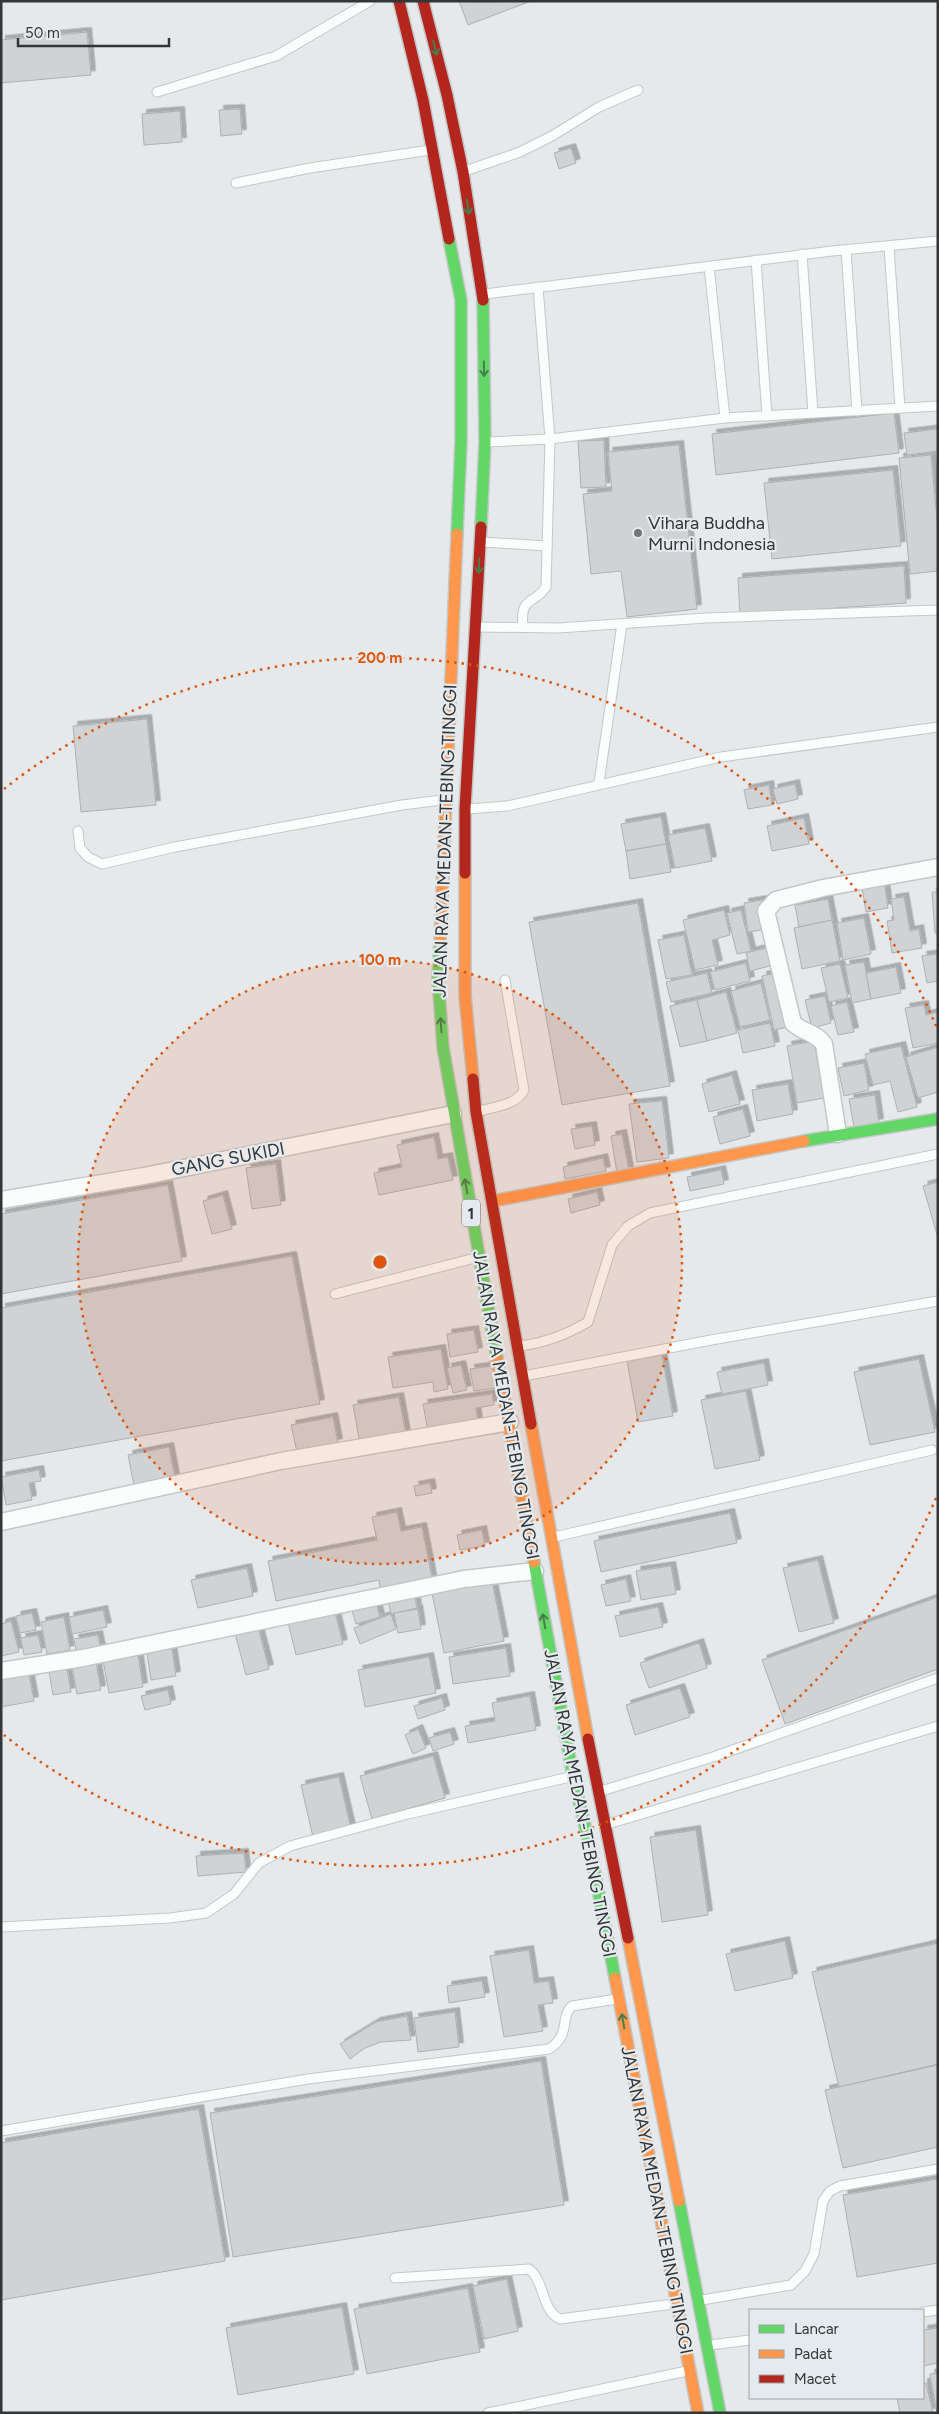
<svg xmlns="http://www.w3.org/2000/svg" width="939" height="2414" font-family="Figtree,sans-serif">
<defs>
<filter id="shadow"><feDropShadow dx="4.5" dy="-4.5" stdDeviation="0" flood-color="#0004"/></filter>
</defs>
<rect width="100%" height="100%" fill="#e6e9eb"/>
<g fill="#d1d2d4" stroke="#aeb0b2" filter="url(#shadow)">
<polygon points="459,1 478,2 531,1 468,25"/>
<polygon points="87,32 91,75 1,83 1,40"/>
<polygon points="240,109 242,134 221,136 219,110"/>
<polygon points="180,111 182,142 144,145 142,114"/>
<polygon points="571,148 576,163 559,169 554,153"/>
<polygon points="894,413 899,453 716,475 712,434"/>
<polygon points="938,429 938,451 907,455 904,433"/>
<polygon points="604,440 606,487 581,488 578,441"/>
<polygon points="679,445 697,609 627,617 621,571 591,574 583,494 612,491 608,452"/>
<polygon points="931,455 938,530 938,571 910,574 899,458"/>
<polygon points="893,470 901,546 772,559 764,483"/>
<polygon points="904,566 906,603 740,615 738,578"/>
<polygon points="147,719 156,805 81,812 73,726"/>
<polygon points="795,784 798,799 777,804 773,789"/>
<polygon points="769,785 772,805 748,809 744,790"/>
<polygon points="661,817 666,844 626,851 621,824"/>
<polygon points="804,818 809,844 772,851 767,826"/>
<polygon points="705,828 712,861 675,868 668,835"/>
<polygon points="666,844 671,872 630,879 626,851"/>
<polygon points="884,879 888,908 866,912 861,882"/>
<polygon points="932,892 938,892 938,933 935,933"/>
<polygon points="904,897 910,931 919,929 922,948 892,953 887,921 894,920 891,899"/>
<polygon points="828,899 832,920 799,927 795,905"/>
<polygon points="763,900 768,929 748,932 744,903"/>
<polygon points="638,903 670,1086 562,1105 529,922"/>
<polygon points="724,910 730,935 712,940 718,965 695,970 683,920"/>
<polygon points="741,910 751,951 737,954 727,913"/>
<polygon points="864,918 871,954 843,960 837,923"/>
<polygon points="832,920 840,961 802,969 794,928"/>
<polygon points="684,935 692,975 666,979 658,940"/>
<polygon points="774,946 778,964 750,971 746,953"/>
<polygon points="937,954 938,981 927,983 922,956"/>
<polygon points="864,962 871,999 852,1003 845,965"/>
<polygon points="746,963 750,981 715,990 710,972"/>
<polygon points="840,964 848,998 829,1002 821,968"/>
<polygon points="896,967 901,993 871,999 866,973"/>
<polygon points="780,972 793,1026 774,1030 762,976"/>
<polygon points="707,973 712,993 671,1002 666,982"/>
<polygon points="761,983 770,1020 740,1027 731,991"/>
<polygon points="726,992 737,1033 707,1041 697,1000"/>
<polygon points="825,996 831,1023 812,1028 805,1000"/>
<polygon points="697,1000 707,1041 680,1047 670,1006"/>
<polygon points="847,1002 854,1032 838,1035 831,1006"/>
<polygon points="924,1005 926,1015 938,1012 938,1043 913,1048 905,1008"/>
<polygon points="770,1023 775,1046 743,1053 738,1030"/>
<polygon points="814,1041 824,1098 797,1103 787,1046"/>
<polygon points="901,1046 917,1107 898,1112 890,1081 873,1085 865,1054"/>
<polygon points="938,1047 938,1092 918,1098 906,1057"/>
<polygon points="864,1063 869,1090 844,1096 838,1068"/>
<polygon points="732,1075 740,1104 709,1112 702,1084"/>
<polygon points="788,1084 793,1114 757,1121 752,1090"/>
<polygon points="875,1095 879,1123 854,1127 849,1099"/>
<polygon points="662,1101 669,1158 637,1162 629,1104"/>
<polygon points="743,1109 750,1136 720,1144 713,1117"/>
<polygon points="592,1126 595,1145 575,1149 571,1129"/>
<polygon points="622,1134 629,1171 617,1173 611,1136"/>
<polygon points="434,1137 438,1159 448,1157 453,1180 379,1195 374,1173 402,1167 397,1145"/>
<polygon points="603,1158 606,1171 565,1179 563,1167"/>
<polygon points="276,1164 281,1205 252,1209 246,1168"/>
<polygon points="721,1170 724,1184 690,1191 687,1177"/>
<polygon points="938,1182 938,1238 923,1186"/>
<polygon points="168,1185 182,1261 1,1294 1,1214"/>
<polygon points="597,1192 600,1205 571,1213 568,1199"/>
<polygon points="223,1195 232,1229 212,1234 203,1201"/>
<polygon points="292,1256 320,1404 1,1461 1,1308"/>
<polygon points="474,1330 478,1352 450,1357 447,1334"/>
<polygon points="441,1349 448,1389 434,1392 433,1382 393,1388 388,1357"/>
<polygon points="662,1355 673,1416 638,1422 627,1361"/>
<polygon points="919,1359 935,1432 870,1445 854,1372"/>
<polygon points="764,1363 768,1385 722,1394 717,1372"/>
<polygon points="461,1365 467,1390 453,1393 447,1368"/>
<polygon points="492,1366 495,1388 474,1391 470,1369"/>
<polygon points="746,1391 760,1460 715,1469 701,1400"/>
<polygon points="492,1394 494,1405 476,1408 478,1424 428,1431 423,1404"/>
<polygon points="399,1397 406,1435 360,1444 353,1405"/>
<polygon points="333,1417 338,1443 297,1452 291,1425"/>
<polygon points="169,1447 175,1478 134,1485 128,1455"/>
<polygon points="39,1470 41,1481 29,1483 32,1500 6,1505 1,1477"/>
<polygon points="430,1483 432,1493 416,1496 414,1486"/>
<polygon points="397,1512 401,1531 422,1527 433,1583 381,1594 379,1580 276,1601 268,1561 377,1540 372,1517"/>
<polygon points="730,1513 737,1543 601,1572 594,1541"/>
<polygon points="482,1530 485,1546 460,1550 457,1535"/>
<polygon points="818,1560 834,1623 799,1632 783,1568"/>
<polygon points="671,1566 676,1594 641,1600 636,1571"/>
<polygon points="247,1568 253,1596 198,1608 191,1580"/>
<polygon points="626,1579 631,1601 606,1606 601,1585"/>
<polygon points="492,1581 504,1641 444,1653 432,1593"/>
<polygon points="414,1591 417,1608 391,1614 387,1597"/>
<polygon points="938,1597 938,1669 785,1724 762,1660"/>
<polygon points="375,1599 380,1617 356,1624 351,1607"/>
<polygon points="658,1607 663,1627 620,1637 615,1616"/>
<polygon points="418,1609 421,1629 398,1633 394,1613"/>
<polygon points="103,1610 107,1627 72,1634 69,1617"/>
<polygon points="335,1612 343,1644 296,1655 288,1622"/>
<polygon points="32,1613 36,1630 20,1633 16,1616"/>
<polygon points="391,1614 396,1629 360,1644 354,1628"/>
<polygon points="64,1617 70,1650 47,1654 41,1622"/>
<polygon points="11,1621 19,1652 1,1656 1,1624"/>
<polygon points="258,1627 269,1669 246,1675 235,1633"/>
<polygon points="38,1635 42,1652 24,1655 21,1638"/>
<polygon points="98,1635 101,1650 77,1655 74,1639"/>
<polygon points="171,1643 176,1676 151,1680 146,1647"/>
<polygon points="699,1643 707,1668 649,1688 640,1663"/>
<polygon points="506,1648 510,1676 453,1684 449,1657"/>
<polygon points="138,1654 143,1687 109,1693 103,1660"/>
<polygon points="429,1657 436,1693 365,1707 358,1670"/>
<polygon points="96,1662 101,1690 77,1694 72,1667"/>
<polygon points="67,1668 71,1692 53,1695 49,1671"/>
<polygon points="29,1674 34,1701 1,1707 1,1679"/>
<polygon points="680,1688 690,1717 635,1735 626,1705"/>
<polygon points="168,1690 171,1704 145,1710 141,1696"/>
<polygon points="530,1696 536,1730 468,1743 465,1726 495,1721 492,1703"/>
<polygon points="442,1698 445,1710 418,1719 414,1706"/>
<polygon points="418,1729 426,1748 413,1754 405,1735"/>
<polygon points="450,1732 454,1744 433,1751 429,1738"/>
<polygon points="433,1756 445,1798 372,1819 360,1776"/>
<polygon points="339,1777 351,1829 313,1837 301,1785"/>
<polygon points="696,1830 708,1915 662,1922 650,1837"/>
<polygon points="244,1853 246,1872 198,1876 196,1856"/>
<polygon points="785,1941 793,1978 735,1991 726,1954"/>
<polygon points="938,1943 938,2064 839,2087 812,1972"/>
<polygon points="529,1950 534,1983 549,1981 553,2003 538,2005 543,2031 504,2037 490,1956"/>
<polygon points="482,1981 485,1997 449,2003 447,1986"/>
<polygon points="455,2012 459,2047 418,2052 414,2018"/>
<polygon points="407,2016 411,2040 381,2042 365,2048 350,2059 340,2044 376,2022"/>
<polygon points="541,2061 564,2205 233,2257 210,2113"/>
<polygon points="938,2065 938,2147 843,2168 825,2090"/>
<polygon points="199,2109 225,2261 1,2300 1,2143"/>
<polygon points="938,2179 938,2263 857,2277 843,2195"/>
<polygon points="507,2279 518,2331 484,2339 473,2286"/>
<polygon points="468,2288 480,2352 367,2374 354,2309"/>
<polygon points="342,2307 354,2374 238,2395 226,2328"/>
<polygon points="938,2328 938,2363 923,2366 923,2330"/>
<polygon points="938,2373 938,2413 937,2413 930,2374"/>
<polygon points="923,2383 926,2383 933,2413 900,2413 897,2398 923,2398"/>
</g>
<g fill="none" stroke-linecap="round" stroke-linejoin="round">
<defs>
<g id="lane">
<polyline points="157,92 276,56 370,1"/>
<polyline points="465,171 520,152 552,136 599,107 638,90"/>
<polyline points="236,183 310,168 430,150"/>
<polyline points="889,247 900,408"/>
<polyline points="846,250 857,411"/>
<polyline points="802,254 813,413"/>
<polyline points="756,260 767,416"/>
<polyline points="709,266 725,418"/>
<polyline points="485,294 832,251 938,241"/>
<polyline points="487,442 550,439 538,287"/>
<polyline points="482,542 547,546"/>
<path d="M523,626C520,596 533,606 546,587L550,439L725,418L938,406"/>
<polyline points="479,627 558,628 706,618 938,610"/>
<polyline points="599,783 622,624"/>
<polyline points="468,809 507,806 721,757 938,727"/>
<polyline points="78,831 80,848 88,857 102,864 175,847 402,805 442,800"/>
<path d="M479,1111C494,1107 517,1105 524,1090L505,980"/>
<polyline points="335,1294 475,1258"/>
<path d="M520,1346C545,1343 566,1335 588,1322L612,1245L628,1226L650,1213L938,1154"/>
<polyline points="524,1376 711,1340 938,1301"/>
<polyline points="554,1537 932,1450"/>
<polyline points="601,1791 713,1757 938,1678"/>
<polyline points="608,1824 938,1726"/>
<polyline points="1,1927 170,1918 206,1913 234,1894 259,1863 290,1846 408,1814 570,1777"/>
<path d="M1,2131L308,2079L549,2049C572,2034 559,2018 572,2006L617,1999"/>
<path d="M395,2278L529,2269C545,2281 541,2310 560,2319L673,2304"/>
<polyline points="702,2300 791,2285 805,2271 814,2254 823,2201 830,2191 840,2186 938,2169"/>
<polyline points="923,2312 938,2310"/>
<polyline points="710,2345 750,2340"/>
<polyline points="488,2413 687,2371"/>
</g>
<g id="street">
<path d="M838,1134L824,1044C814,1031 803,1033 793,1023L766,911L776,900L823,888L938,867"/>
<polyline points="1,1200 144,1176 453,1114"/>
<polyline points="1,1522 281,1461 510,1422"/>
<polyline points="1,1671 83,1658 464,1579 535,1571"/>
</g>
<g id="fast">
<polyline points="449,239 461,300 461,442 457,534"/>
<polyline points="481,527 485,442 483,300"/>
<polyline points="440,942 438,978 443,1047 497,1359"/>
<polyline points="804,1141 938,1119"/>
<polyline points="534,1562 573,1776 590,1847 615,1978"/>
<polyline points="679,2201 720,2413"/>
</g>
<g id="slow">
<polyline points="465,873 465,996 473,1079"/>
<polyline points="440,942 457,534"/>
<polyline points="493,1201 804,1141"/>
<polyline points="497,1359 534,1562"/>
<polyline points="531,1424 588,1739"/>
<polyline points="628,1938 679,2201"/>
<polyline points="615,1978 698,2413"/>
</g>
<g id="jam">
<polyline points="399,1 423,100 449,239"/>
<polyline points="423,1 447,95 463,172 483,300"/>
<polyline points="465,873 465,809 481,527"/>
<polyline points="473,1079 476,1112 531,1424"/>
<polyline points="588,1739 628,1938"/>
</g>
</defs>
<use href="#lane" stroke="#c4c7c8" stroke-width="11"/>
<use href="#street" stroke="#c4c7c8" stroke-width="19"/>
<use href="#fast" stroke="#c4c7c8" stroke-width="14"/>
<use href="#slow" stroke="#c4c7c8" stroke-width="14"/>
<use href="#jam" stroke="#c4c7c8" stroke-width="14"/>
<use href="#lane" stroke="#fbfcfc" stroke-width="9"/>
<use href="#street" stroke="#fbfcfc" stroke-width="16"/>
<use href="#fast" stroke="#63d668" stroke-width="11"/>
<use href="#slow" stroke="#ff974d" stroke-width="11"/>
<use href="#jam" stroke="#b3261e" stroke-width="11"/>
</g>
<defs><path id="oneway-shaft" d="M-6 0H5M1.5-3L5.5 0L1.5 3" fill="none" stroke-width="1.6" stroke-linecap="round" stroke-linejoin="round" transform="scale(1.25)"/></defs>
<g stroke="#497d4d">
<use href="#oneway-shaft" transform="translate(435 48) rotate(76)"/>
<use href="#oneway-shaft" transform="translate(468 207) rotate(81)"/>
<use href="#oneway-shaft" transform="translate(484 369) rotate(89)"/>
<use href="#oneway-shaft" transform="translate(479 566) rotate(92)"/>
<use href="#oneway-shaft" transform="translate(441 1025) rotate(-94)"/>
<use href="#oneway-shaft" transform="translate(466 1186) rotate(-100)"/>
<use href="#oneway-shaft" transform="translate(544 1621) rotate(-100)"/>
<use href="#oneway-shaft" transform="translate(623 2021) rotate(-100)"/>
</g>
<circle cx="380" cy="1262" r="302" fill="#df570e" fill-opacity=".12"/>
<g fill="none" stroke="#df570e" stroke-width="2.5" stroke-dasharray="2.5 5">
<circle cx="380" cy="1262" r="302"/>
<path d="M936 1498A604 604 0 0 1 4 1735M4 789A604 604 0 0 1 936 1026"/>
</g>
<circle fill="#727476" stroke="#e4eaed" stroke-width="2" cx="638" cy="533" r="5"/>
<g text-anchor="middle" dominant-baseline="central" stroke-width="4.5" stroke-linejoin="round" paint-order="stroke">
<rect fill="#e4eaed" stroke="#686b6e" stroke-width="1" x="462" y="1199.5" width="18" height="27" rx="4"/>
<g font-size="16" font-weight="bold" fill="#333537">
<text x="471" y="1213">1</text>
</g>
<g font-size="18" fill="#333537" stroke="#e4eaed" text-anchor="start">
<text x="648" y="523">Vihara Buddha<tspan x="648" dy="21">Murni Indonesia</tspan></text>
</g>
<g font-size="18" fill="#333537" stroke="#e4eaed">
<text transform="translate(445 841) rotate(-88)">JALAN RAYA MEDAN-TEBING TINGGI</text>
<text transform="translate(228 1159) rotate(-11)">GANG SUKIDI</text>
<text transform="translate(506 1405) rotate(80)">JALAN RAYA MEDAN-TEBING TINGGI</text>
<text transform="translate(580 1803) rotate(79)">JALAN RAYA MEDAN-TEBING TINGGI</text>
<text transform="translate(657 2200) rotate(79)">JALAN RAYA MEDAN-TEBING TINGGI</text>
</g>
</g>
<circle cx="380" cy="1262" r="8" fill="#df570e" stroke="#e4eaed" stroke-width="2.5"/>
<g font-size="15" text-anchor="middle" font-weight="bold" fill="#df570e" stroke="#e4eaed" stroke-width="4.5" stroke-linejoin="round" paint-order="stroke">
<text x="380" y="663">200 m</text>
<text x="380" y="965">100 m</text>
</g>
<rect width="939" height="2414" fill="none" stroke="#333537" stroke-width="5"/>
<rect x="749" y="2309" width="175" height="90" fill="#e4eaed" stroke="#9da2a4"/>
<rect x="759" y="2325" width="25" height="8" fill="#63d668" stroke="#9da2a4"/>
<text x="794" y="2334" font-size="15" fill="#333537">Lancar</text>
<rect x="759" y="2350" width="25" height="8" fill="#ff974d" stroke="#9da2a4"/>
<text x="794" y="2359" font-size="15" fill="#333537">Padat</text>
<rect x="759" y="2375" width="25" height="8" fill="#b3261e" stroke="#9da2a4"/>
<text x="794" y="2384" font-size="15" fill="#333537">Macet</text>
<path d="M18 38v8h151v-8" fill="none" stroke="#333537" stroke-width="2.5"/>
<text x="25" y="38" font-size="15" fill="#333537" stroke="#e4eaed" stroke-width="4" paint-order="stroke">50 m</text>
</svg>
